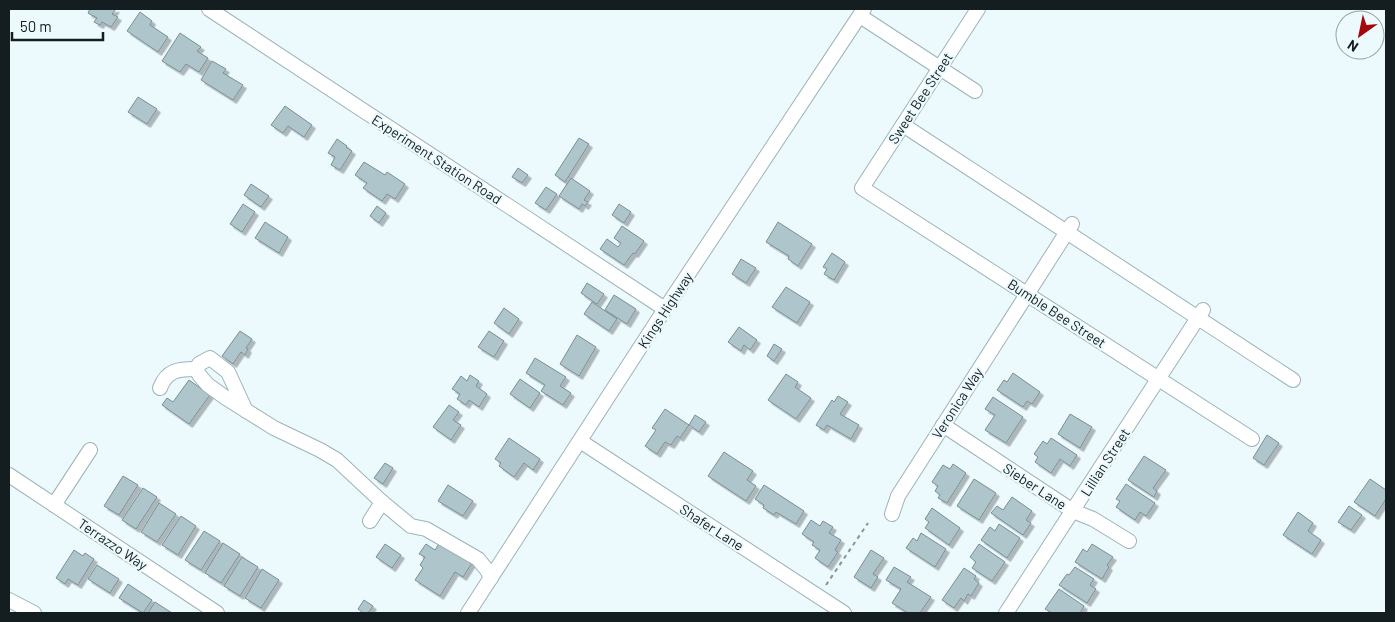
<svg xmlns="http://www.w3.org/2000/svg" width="1395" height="622" font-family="Barlow,sans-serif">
<defs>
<filter id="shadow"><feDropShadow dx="3.5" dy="3.5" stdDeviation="0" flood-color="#0004"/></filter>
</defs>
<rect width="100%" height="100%" fill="#ecfafe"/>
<g fill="#aec6cb" stroke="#788e94" filter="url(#shadow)">
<polygon points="90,9 116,9 112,14 118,17 111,27 102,22 100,25 94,22 97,18 88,13"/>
<polygon points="140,12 152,21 150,25 168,37 158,52 127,31"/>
<polygon points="180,33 201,47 197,51 208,58 199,72 186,64 180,72 162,61"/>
<polygon points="212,61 226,69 223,73 243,85 233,100 201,80"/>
<polygon points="138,97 157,109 147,124 128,112"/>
<polygon points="285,106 312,125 304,137 288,126 283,133 271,125"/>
<polygon points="579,138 589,144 565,182 555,175"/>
<polygon points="337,139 347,146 346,147 352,151 340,170 331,165 335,157 328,153"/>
<polygon points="364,162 385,175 387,172 405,184 395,199 387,194 382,201 363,188 367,183 355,175"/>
<polygon points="518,168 528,175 522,183 512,177"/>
<polygon points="571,178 590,191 584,200 588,202 585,206 582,204 579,209 559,196"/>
<polygon points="251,184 269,196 261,207 244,195"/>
<polygon points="546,187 557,194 546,210 535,203"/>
<polygon points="243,204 255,212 242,232 230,224"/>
<polygon points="619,204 631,212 624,223 612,215"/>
<polygon points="377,206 386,213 379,223 370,216"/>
<polygon points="265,222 288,237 279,253 255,238"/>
<polygon points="778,222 812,244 798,266 788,259 789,256 766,242"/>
<polygon points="622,226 644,241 635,254 633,253 624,265 600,249 607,239 618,247 621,243 614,238"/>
<polygon points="832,253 845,262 834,280 824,274 827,269 823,267"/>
<polygon points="741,259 756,268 746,283 732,274"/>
<polygon points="587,283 604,294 597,304 581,293"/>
<polygon points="786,287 810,302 797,323 772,307"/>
<polygon points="614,295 636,309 627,324 605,310"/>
<polygon points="592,302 617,319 609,331 584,314"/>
<polygon points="504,308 519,319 509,334 494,323"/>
<polygon points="739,327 757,340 750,350 744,345 741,351 728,342"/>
<polygon points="240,331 252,339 246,348 248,349 245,355 241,352 233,364 222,356"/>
<polygon points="489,331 504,341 494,357 478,347"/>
<polygon points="577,335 596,347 579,376 560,364"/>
<polygon points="774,344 782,349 774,361 767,356"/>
<polygon points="535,358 566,377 560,386 571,393 563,405 541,391 545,385 526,373"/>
<polygon points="1013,373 1040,392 1032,404 1027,401 1023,407 997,390 1004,380 1007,382"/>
<polygon points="786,374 798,382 795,387 811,398 796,419 768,400"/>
<polygon points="470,375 479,381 476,386 487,394 479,407 469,400 466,405 457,399 460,394 452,389 461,376 467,381"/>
<polygon points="520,379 540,393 530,408 510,394"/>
<polygon points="189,380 210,395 189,424 162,405 167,398 173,402"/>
<polygon points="838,396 848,402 840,414 859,425 851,439 827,425 824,430 816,425 832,400 834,402"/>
<polygon points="993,397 1023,417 1006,443 985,430 995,415 985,409"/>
<polygon points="449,405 459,412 453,420 461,425 451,440 433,427"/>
<polygon points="665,409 689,425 695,415 706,422 699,432 689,425 680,438 677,436 671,445 665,442 657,454 645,446 656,430 652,428"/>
<polygon points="1070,414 1092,427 1080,448 1058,434"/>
<polygon points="1267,435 1279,443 1264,465 1253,458"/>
<polygon points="509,438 540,459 533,470 524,463 514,477 499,466 501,463 495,459"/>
<polygon points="1051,438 1077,455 1070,466 1060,459 1051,473 1035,462 1038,457 1034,454 1043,441 1047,444"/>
<polygon points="724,452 753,471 747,480 756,486 746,501 708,476"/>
<polygon points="1144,456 1166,470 1153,488 1157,491 1154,497 1128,480"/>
<polygon points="385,463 393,468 383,484 374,478"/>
<polygon points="953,464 966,473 947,503 938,498 940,495 935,491 938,486 932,482 943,465 950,469"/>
<polygon points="123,476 138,485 119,515 104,506"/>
<polygon points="974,479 996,493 979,520 957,506"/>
<polygon points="1370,479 1386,490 1386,499 1375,516 1354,502"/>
<polygon points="1126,484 1155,503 1146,516 1140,512 1135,520 1116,507 1120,501 1116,499"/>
<polygon points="448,485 473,501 463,516 438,501"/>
<polygon points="764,485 804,511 796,524 776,512 774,515 763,508 764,505 755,499"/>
<polygon points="143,488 157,497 136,529 122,520"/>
<polygon points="1012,497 1032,511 1026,520 1031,523 1023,535 991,513 997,506 1003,510"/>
<polygon points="159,503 176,514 157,542 141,532"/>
<polygon points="1349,506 1362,515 1351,530 1338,522"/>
<polygon points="932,508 960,528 949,545 925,528 929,522 925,519"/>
<polygon points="1298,512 1313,523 1308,531 1321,540 1312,554 1283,535"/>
<polygon points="181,516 196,526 178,555 162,545"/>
<polygon points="811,520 820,526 823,521 833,527 829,533 841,540 835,550 838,552 828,567 815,558 820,550 812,545 814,542 802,534"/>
<polygon points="999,524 1020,538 1007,558 981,540 990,527 995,531"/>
<polygon points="204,531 220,541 201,570 185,560"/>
<polygon points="921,533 946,549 935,567 906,548 913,538 917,541"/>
<polygon points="440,542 472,563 463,577 455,572 440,596 415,580 423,568 420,565 425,557 419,554 426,544 435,550"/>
<polygon points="223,543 240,554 221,583 205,573"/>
<polygon points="385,544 401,555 392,568 376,557"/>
<polygon points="979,544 1005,562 992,581 972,568 976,562 970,557"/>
<polygon points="1092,544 1113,557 1107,565 1109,567 1102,579 1075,562 1083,549 1087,552"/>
<polygon points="74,550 83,556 85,553 94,559 78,585 68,579 65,584 56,578"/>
<polygon points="871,550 884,558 873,574 878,577 871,588 854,577"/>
<polygon points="242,557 258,567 240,596 224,586"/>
<polygon points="97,565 119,579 110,593 88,579"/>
<polygon points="894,567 911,577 907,582 931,597 920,613 908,613 892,603 901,589 886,580"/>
<polygon points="1075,567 1094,579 1090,585 1096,589 1087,603 1059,585 1067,574 1069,575"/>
<polygon points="964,568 976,576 974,579 979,583 971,596 968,594 964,601 961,598 954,608 942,600"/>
<polygon points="262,569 279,580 261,608 245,598"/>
<polygon points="128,584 152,600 143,613 119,598"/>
<polygon points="1059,589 1084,606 1080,613 1052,613 1045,609"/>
<polygon points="364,600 373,606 368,613 361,613 362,612 358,609"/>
<polygon points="155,602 172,613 148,613"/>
</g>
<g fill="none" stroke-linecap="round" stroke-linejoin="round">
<defs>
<g id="minor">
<polyline points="209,9 665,309"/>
<polyline points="978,9 862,188 1252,439"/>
<polyline points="860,16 975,91"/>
<polyline points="903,125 1293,380"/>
<path d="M160,388C167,370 178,369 196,369"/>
<polyline points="246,411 228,372 210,358 199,364 196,369 200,376 208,385 226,398 274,428 320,450 337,460 382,502 411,526 426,529 478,559 487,570 491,578"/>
<polyline points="943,425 1073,511 1093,519 1129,541"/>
<polyline points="580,441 844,613"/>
<polyline points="9,475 217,613"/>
<polyline points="54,505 90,450"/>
<polyline points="892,514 898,496 1072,224"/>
<polyline points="370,521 382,502"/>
<polyline points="9,600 34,613"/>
<polyline points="468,613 665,309 864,9"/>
<polyline points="1006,613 1203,310"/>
</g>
</defs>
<use href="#minor" stroke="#9cb3b8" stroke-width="16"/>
<polyline stroke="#889396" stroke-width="2" stroke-dasharray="4 4" stroke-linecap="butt" points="826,585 868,523"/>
<use href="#minor" stroke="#fff" stroke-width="14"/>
</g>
<g text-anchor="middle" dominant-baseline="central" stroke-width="4.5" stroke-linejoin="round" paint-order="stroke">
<g font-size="14" fill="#141d1f" stroke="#ecfafe">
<text transform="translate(920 98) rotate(-57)">Sweet Bee Street</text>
<text transform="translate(437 159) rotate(33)">Experiment Station Road</text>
<text transform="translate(665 310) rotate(-57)">Kings Highway</text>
<text transform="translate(1057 313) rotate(33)">Bumble Bee Street</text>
<text transform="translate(957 403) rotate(-57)">Veronica Way</text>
<text transform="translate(1105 462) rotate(-57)">Lillian Street</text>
<text transform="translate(1035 486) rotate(33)">Sieber Lane</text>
<text transform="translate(712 527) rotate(33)">Shafer Lane</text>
<text transform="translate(113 544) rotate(34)">Terrazzo Way</text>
</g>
</g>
<rect width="1395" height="622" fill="none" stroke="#141d1f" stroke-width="20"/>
<g transform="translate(1360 35) rotate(213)"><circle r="24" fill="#ecfafe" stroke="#96a2a5"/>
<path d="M0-4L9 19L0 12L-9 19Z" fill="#a2080c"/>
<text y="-8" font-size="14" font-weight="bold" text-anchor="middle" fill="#141d1f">N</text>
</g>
<path d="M12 32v8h91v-8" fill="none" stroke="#141d1f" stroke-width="2.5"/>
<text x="20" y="32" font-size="15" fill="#141d1f" stroke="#ecfafe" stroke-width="4" paint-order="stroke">50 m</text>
</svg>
